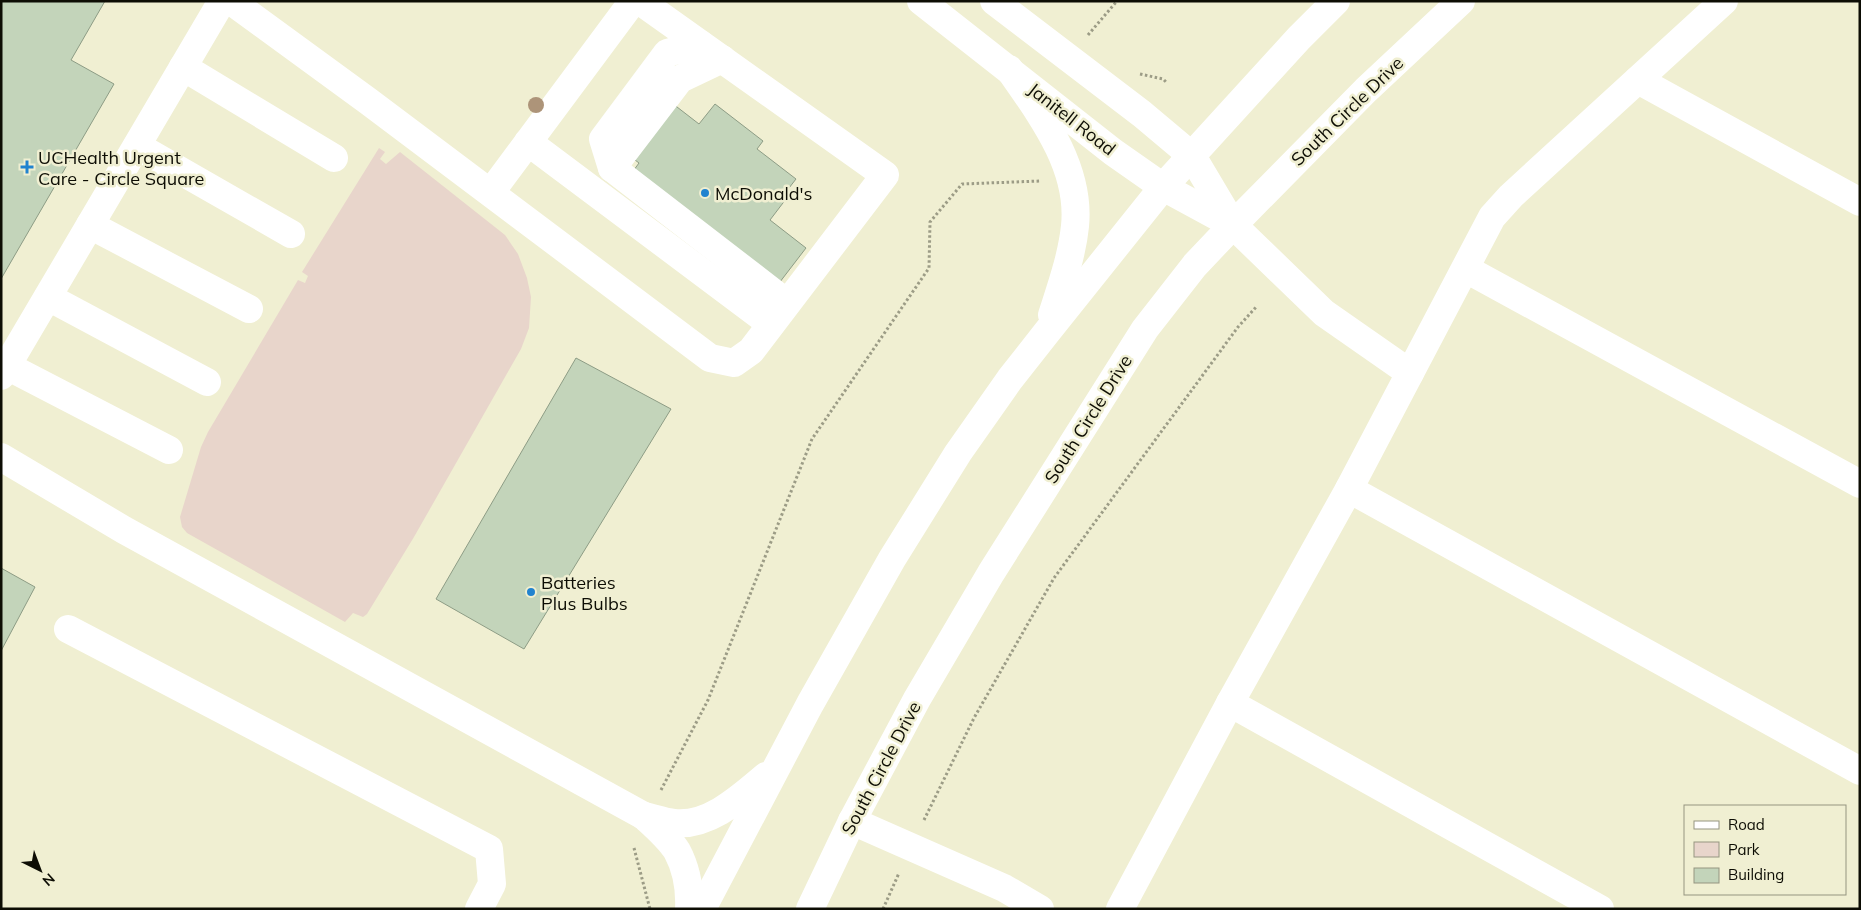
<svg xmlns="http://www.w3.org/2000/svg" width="1861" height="910" font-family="Mulish,sans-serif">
<rect width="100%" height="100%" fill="#f0efd2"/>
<polygon fill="#e8d5cb" points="379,148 385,152 380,159 386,164 400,152 505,235 518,254 527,278 531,297 529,328 521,349 414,537 367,614 363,617 353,613 345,622 187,533 182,527 180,517 201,447 208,432 298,280 305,283 308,276 302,272"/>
<g fill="#c3d4ba" stroke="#8d9c85">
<polygon points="1,1 105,1 71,60 114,84 1,279"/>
<polygon points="668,100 699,124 715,104 763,141 757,149 796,179 782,197 786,199 770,220 806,248 773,291 620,189 639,163 627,154"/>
<polygon points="576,358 671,409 524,649 436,599"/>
<polygon points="1,568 35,587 1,651"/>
</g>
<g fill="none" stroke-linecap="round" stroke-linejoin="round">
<g stroke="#9c9c86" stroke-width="3" stroke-dasharray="2.5 2.5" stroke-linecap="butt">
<polyline points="1088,35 1117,1"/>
<polyline points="1140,74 1163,79 1167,83"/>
<polyline points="661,790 708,700 812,439 929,268 930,222 962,184 1040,181"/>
<polyline points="924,820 974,718 1054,578 1238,327 1257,306"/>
<polyline points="634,848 650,909"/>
<polyline points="883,909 899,873"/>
</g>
<g stroke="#fff" stroke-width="28">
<polyline points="231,1 368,101 710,358 734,363 751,351 885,175 640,1"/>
<polyline points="921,1 1113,152 1163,187 1233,225"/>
<polyline points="994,1 1142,114 1192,156 1233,225 1324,313 1410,373"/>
<polyline points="722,59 680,79 612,168 787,303"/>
<polyline points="183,67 334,158"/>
<polyline points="1638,80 1860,202"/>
<polyline points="528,142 771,324"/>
<polyline points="137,146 291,234"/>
<polyline points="612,168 603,139 667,53 700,44"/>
<polyline points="491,192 633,1"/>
<polyline points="90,225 249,309"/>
<polyline points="1466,269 1860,484"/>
<polyline points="48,297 207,382"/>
<polyline points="7,366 169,450"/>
<polyline points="1,376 222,1"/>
<polyline points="1,457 124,530 644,816"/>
<polyline points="1349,489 1860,771"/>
<polyline points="68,629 489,849 492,884 479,909"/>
<polyline points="1230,703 1600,909"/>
<polyline points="852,821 1004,888 1040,909"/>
<polyline points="1120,909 1230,703 1349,489 1492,217 1511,196 1724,1"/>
</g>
<g stroke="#fff" stroke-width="28">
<path d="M1009,69C1041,115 1081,167 1075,226C1072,256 1061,287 1052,315"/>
<path d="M644,816C654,818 664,822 674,823C709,827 741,797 766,776"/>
<path d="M644,816C655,826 669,838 677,851C686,868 690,889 689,909"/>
<polyline points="702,909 810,704 892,559 958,453 1010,379 1047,332 1163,187 1299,38 1336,1"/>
<polyline points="810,909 852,821 917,699 991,573 1145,329 1195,265 1233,225 1366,90 1461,1"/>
</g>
</g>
<circle fill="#ad9479" cx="536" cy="105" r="8"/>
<g fill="#2183cf" stroke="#f0efd2" stroke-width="2">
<path d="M24.5 159.5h5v5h5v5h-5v5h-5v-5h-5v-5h5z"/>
<circle cx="705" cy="193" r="5"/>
<circle cx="531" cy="592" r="5"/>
</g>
<g text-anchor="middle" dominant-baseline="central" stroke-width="5" stroke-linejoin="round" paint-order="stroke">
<g font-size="18" fill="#0d0d04" stroke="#f0efd2">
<text transform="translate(1347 111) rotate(-44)">South Circle Drive</text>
<text transform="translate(1072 119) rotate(38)">Janitell Road</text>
<text transform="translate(1088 419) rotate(-58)">South Circle Drive</text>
<text transform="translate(881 768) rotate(-62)">South Circle Drive</text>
</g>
<g font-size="18" fill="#0d0d04" stroke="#f0efd2" text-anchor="start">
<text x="38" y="157">UCHealth Urgent<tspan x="38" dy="21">Care - Circle Square</tspan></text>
<text x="715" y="193">McDonald's</text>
<text x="541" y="582">Batteries<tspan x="541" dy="21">Plus Bulbs</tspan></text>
</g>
</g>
<rect width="1861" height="910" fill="none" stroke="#0d0d04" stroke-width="5"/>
<rect x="1684" y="805" width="162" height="90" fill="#f0efd2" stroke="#959580"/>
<rect x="1694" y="821" width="25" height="8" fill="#ffffff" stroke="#959580"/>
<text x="1728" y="830" font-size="15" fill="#0d0d04">Road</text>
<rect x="1694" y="842" width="25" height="15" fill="#e8d5cb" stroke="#959580"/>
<text x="1728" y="855" font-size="15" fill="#0d0d04">Park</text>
<rect x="1694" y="868" width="25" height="15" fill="#c3d4ba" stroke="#959580"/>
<text x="1728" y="880" font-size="15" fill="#0d0d04">Building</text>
<g transform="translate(40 870) rotate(138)" stroke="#f0efd2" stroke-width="4" paint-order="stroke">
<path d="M0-4L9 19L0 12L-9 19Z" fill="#0d0d04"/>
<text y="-8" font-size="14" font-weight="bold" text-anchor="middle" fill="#0d0d04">N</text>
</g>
</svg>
